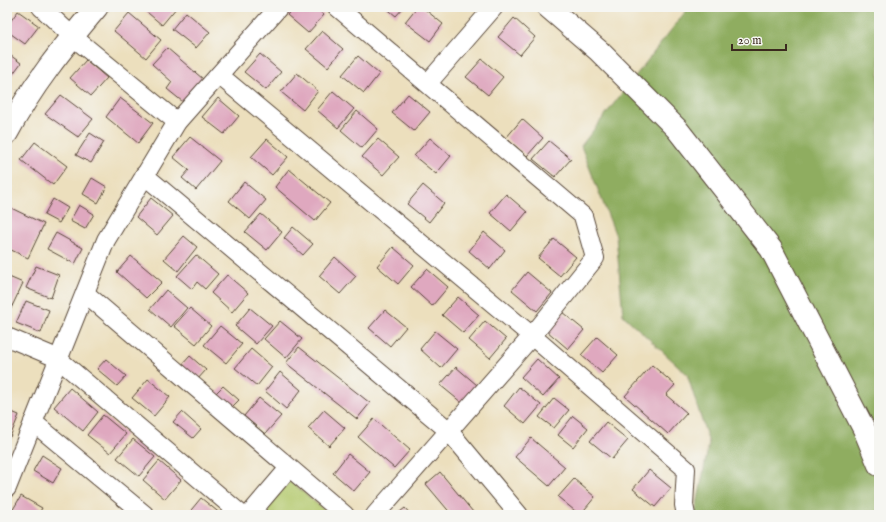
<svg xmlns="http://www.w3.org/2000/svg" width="886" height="522" font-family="'IM FELL English',serif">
<rect width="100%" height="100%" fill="#f6f6f2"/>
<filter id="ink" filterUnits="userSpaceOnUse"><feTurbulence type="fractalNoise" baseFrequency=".025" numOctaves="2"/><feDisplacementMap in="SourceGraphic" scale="8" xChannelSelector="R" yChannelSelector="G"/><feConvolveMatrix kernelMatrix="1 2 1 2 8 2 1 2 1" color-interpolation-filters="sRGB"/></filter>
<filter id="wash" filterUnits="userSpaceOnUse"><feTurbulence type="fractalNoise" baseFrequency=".012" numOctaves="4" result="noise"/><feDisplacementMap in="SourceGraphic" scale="16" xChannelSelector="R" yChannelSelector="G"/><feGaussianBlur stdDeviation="0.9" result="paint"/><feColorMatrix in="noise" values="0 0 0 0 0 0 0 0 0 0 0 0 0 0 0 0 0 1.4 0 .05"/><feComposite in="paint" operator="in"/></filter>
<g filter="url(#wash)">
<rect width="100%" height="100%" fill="#ecdfbd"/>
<polygon fill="#b4c96d" stroke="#787a46" points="289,480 330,515 256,515"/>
<polygon fill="#8fad60" stroke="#656c3f" points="689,7 879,7 879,515 695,515 709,443 687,374 623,315 616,236 581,146"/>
<g id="blocks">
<g fill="#dfa8bf">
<polygon points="141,7 177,7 162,25"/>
<polygon points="294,7 315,7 324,15 308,33 287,15"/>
<polygon points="385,7 404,7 396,16"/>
<polygon points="417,7 422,7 443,24 430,41 405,22"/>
<polygon points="18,11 39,26 25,44 7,31 7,26"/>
<polygon points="186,12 210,32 196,48 172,29"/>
<polygon points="129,13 161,40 146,58 114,31"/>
<polygon points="514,18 535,37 520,55 498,37"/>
<polygon points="322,31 343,49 328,67 306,49"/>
<polygon points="167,48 203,79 183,102 167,89 172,82 152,64"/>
<polygon points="7,53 21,63 7,82"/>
<polygon points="260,54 281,72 266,90 244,72"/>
<polygon points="358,56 379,74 364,93 342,75"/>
<polygon points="482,59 503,77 488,95 466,77"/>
<polygon points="86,60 107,78 91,96 70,78"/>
<polygon points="297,73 318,91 303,110 281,92"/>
<polygon points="333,91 354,109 338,128 317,110"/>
<polygon points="408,94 430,112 414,131 392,113"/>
<polygon points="61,95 93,119 78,137 45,114"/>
<polygon points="120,98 153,123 138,143 106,117"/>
<polygon points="218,98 239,116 224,134 202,117"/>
<polygon points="357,111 378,129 362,148 341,130"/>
<polygon points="522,119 543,138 527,156 506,138"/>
<polygon points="90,133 104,142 91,163 76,155"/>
<polygon points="190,137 220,161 196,190 182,178 189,170 173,157"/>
<polygon points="430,138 451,156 436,174 414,156"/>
<polygon points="267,139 288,157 272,175 251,157"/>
<polygon points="378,139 399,157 383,175 362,157"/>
<polygon points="549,141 571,159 555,177 533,159"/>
<polygon points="35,142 67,166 53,185 21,160"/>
<polygon points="289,169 330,203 315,221 275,187"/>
<polygon points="92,178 107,187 98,203 83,194"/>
<polygon points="244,182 266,200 250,219 229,201"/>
<polygon points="423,185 444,203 429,222 407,204"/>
<polygon points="506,194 527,212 511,231 490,213"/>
<polygon points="151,198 173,216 157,235 136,217"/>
<polygon points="53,199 68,208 59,223 44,215"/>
<polygon points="79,205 94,214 85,229 70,221"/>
<polygon points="7,206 44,224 28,258 7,248"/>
<polygon points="261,214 282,232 267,250 245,232"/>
<polygon points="293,227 313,244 303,255 284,238"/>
<polygon points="484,232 505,250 490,269 469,251"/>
<polygon points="56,233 83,248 75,264 47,249"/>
<polygon points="184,236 197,247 178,271 164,259"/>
<polygon points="554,239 576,257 560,276 538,258"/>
<polygon points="393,247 414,265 398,284 377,266"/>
<polygon points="196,255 218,274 205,289 197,282 192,289 177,276"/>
<polygon points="131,256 162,282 146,298 117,272"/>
<polygon points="335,257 356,276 340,294 319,276"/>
<polygon points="36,266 59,275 51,298 26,288"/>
<polygon points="427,269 448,287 432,306 411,287"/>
<polygon points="527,272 552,293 537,311 512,290"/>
<polygon points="227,275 248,293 232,312 211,293"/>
<polygon points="9,277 23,283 7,317 7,281"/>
<polygon points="166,290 187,308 171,327 150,309"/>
<polygon points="458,297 479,315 463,333 442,315"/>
<polygon points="26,301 49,310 41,333 16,323"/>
<polygon points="190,308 211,326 196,344 174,326"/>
<polygon points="250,308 272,326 256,344 235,326"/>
<polygon points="385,310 406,327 390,346 369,328"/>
<polygon points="562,312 584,330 568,349 547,331"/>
<polygon points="280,321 302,339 286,358 264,339"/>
<polygon points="485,321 506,339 490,358 469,340"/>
<polygon points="220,326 242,344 226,363 204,345"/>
<polygon points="435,331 457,349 441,368 420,349"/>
<polygon points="597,337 618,355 602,373 581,355"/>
<polygon points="299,347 370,403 357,419 286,363"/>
<polygon points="251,349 272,367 257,386 235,368"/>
<polygon points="190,356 206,370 197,380 181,366"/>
<polygon points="106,359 126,376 117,386 97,369"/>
<polygon points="537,359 559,379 543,397 521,377"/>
<polygon points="652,365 675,385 666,395 687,413 668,434 625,396"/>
<polygon points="456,367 477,385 462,403 440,385"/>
<polygon points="280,372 301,390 286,409 265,391"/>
<polygon points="148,379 170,397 154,416 132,398"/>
<polygon points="223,386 239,400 230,409 214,395"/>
<polygon points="519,387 541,405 525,424 504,406"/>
<polygon points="70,388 98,412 83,431 54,407"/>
<polygon points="259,398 281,416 265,434 244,416"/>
<polygon points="554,398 569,410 554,428 539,417"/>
<polygon points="7,410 19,415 10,437 7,436"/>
<polygon points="324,410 345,428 329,446 308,428"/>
<polygon points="182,412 201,429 193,438 173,422"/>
<polygon points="103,415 126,434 110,453 87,435"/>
<polygon points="573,416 588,428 573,447 558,435"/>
<polygon points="374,419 410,450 394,468 358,437"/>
<polygon points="606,422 628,440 612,459 590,441"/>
<polygon points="531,438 565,467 549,486 515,457"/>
<polygon points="133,439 155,457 139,476 117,458"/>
<polygon points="348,454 370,472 354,491 333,473"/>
<polygon points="42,455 62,468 53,483 33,471"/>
<polygon points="159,461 181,480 165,499 143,480"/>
<polygon points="649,470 671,488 655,507 633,489"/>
<polygon points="440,472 473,512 469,515 452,515 426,484"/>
<polygon points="574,479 595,497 580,515 558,497"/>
<polygon points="21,496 42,508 38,515 19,515 12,511"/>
<polygon points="201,498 222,515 187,515"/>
<polygon points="405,508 411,515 396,515"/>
</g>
</g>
</g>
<g filter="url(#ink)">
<use href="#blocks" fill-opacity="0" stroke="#564536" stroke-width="1"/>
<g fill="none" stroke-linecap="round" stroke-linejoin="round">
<defs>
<g id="minor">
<polyline points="41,7 72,36 177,122"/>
<polyline points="337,7 583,216 595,258 532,336 375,515"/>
<polyline points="219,75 532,336 686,469 684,505 686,515"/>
<polyline points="428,83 494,7"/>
<polyline points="144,175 448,430 519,515"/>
<polyline points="85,293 345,515"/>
<polyline points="7,337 57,358 242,515"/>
<polyline points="33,422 145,515"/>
<polyline points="7,488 106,240 177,122 279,7"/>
<polyline points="249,515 289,468"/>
</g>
<g id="tertiary">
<polyline points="548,7 599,51 677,129 771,249 864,429 879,465"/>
<path d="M7,133C31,87 64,46 97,7"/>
</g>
</defs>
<use href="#minor" stroke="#564536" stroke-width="20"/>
<use href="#tertiary" stroke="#564536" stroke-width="24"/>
<use href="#minor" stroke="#fff" stroke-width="18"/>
<use href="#tertiary" stroke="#fff" stroke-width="22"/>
</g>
</g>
<rect width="886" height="522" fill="none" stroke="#f6f6f2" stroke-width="24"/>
<path d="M732 44v6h54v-6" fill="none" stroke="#3b2a1e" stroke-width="2"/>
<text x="738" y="44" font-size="12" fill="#3b2a1e" stroke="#f6f6f2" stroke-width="3" paint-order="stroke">20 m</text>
</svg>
